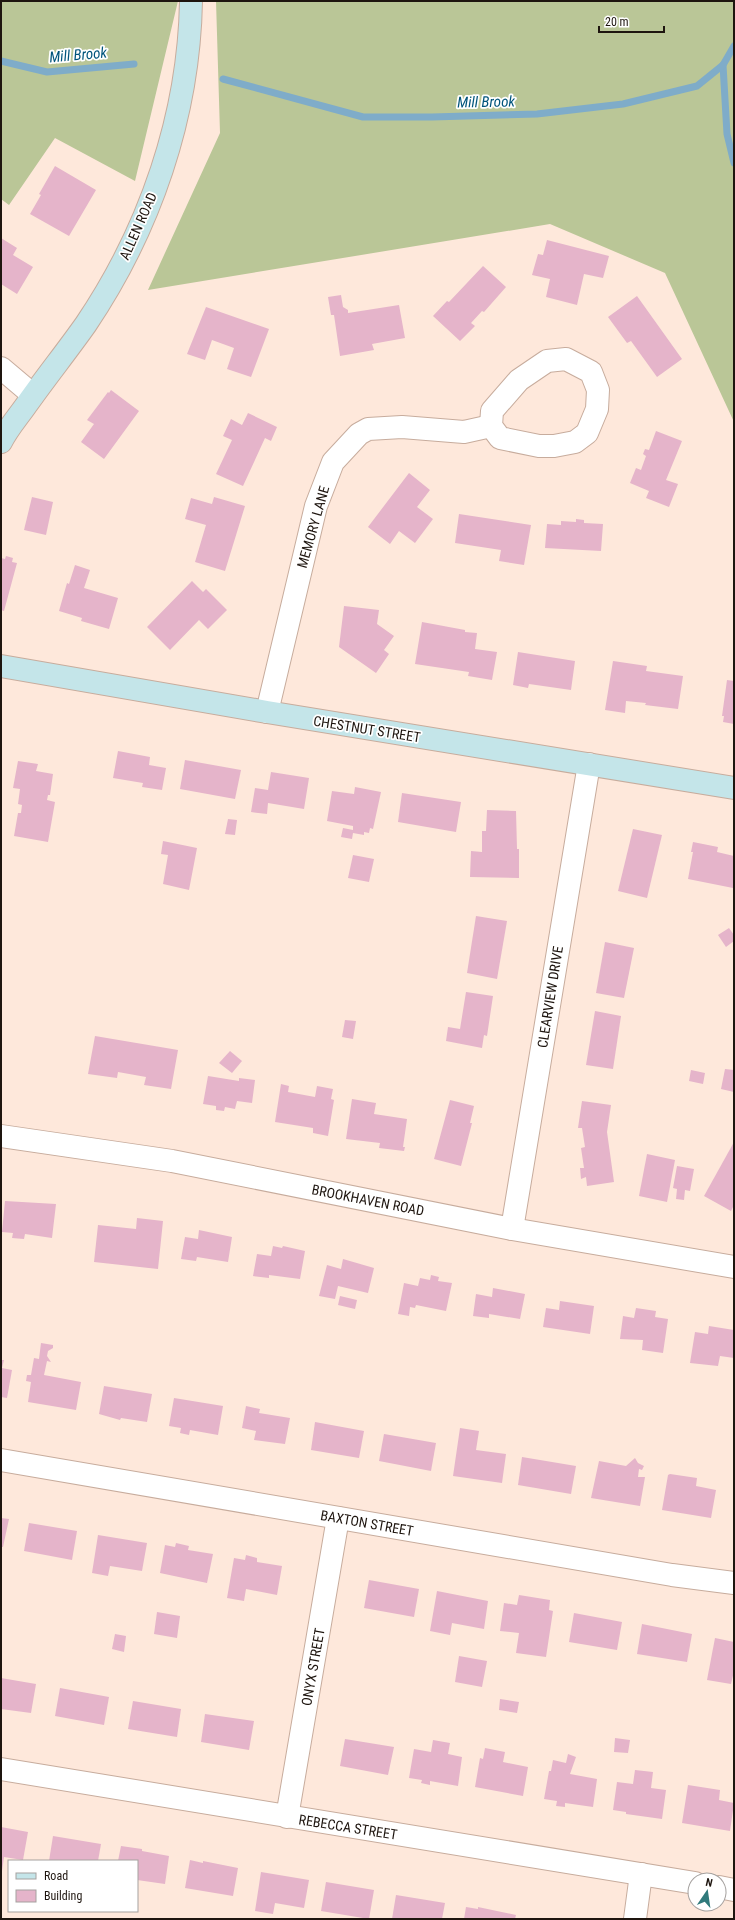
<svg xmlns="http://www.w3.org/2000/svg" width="735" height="1920" font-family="'Roboto Condensed',sans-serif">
<rect width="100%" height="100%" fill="#fee8db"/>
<g fill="#bac697">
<polygon points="1,1 178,1 135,181 55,138 9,205 1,199"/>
<polygon points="216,1 734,1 734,422 665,273 550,224 148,290 220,133"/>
</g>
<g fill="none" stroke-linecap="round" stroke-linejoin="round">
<g stroke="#7facc9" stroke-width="7">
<polyline points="1,61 47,72 134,64"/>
<polyline points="723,65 727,134 734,163"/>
<polyline points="223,79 363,117 432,117 537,114 623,104 697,86 723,65 734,46"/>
</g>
</g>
<g fill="#e5b4ca">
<polygon points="55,166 96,190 69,236 30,214 41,195 39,194"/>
<polygon points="1,238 17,248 13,255 33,267 17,294 1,284"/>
<polygon points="547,240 609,256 603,278 584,274 577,305 546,297 550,279 532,275 538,254 543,255"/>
<polygon points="483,266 506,287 484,312 482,311 471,323 475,326 460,341 433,316 447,301 449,302"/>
<polygon points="341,295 343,307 348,310 348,313 399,305 405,338 372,344 374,350 340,356 334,315 331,315 328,297"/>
<polygon points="637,296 682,359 657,377 631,341 627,343 608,317"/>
<polygon points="206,307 269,329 251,377 227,369 234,348 212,340 205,360 187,354"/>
<polygon points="111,390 139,411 104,459 81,442 94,424 87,420 108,392 109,393"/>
<polygon points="248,413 277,427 271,441 265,438 243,486 216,474 232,440 223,436 231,419 242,425"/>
<polygon points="656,431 682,441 666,480 678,484 669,507 646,498 649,491 630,483 636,468 641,470 646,456 643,454 645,449 649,450"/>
<polygon points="409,473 430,490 417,507 433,519 415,543 399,531 390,544 368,527"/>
<polygon points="32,497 53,502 46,535 24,530"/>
<polygon points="214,497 245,506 225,571 195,562 206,525 185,519 191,498 212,504"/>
<polygon points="459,514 531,525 524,565 499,561 501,550 455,543"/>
<polygon points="576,519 584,520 584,523 603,524 601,551 545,548 547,524 561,525 561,521 576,522"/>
<polygon points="6,556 13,558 12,562 17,563 4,611 1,610 1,558 5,559"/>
<polygon points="75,565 90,570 84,588 118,598 109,629 81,621 82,618 59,611 67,583 69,584"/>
<polygon points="192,581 203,592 206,589 227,610 208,629 199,620 170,650 147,627"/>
<polygon points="344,606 379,610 377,624 394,636 384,650 389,654 376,673 339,647"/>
<polygon points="422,622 465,630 465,632 477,633 475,649 497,652 492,680 468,676 469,672 415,664"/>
<polygon points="518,652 575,661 571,690 529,684 528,688 513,685"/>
<polygon points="613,661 647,666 646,671 683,676 678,709 645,705 646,703 626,701 625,713 605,710"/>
<polygon points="727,680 734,681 734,724 723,722 724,716 722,716"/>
<polygon points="118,751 150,757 149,765 166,768 162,790 142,787 143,783 113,778"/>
<polygon points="185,760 241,770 235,799 180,789"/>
<polygon points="18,761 38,764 36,771 53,774 50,795 48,795 47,800 55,802 48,842 14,836 18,813 21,813 22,805 18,804 20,789 13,788"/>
<polygon points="271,772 309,778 304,809 268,803 267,814 251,812 255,788 268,790"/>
<polygon points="355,787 381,792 373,829 370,828 369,833 364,832 364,835 353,833 352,839 341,837 343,828 353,830 353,826 327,821 332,791 354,794"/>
<polygon points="402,793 461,802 456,832 398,822"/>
<polygon points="487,810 516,811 517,849 519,849 519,878 470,877 471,851 482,852 482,831 486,831"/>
<polygon points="228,819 237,820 235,835 225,834"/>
<polygon points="633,829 662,835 647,898 618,891"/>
<polygon points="163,841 197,848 189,890 163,884 168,855 161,854"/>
<polygon points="693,842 718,847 717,852 734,856 733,888 688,879 693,852 691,852"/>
<polygon points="353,855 374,859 369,882 348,878"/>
<polygon points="476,916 507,921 497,979 467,973"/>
<polygon points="729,928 734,935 734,941 726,947 718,935"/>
<polygon points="605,942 634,948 624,998 596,993"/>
<polygon points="466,992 493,996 487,1036 484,1035 482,1048 446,1041 448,1027 460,1029"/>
<polygon points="595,1011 621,1016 613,1069 586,1065"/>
<polygon points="345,1020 356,1021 353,1039 342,1037"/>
<polygon points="95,1036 178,1050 171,1089 144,1085 146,1077 118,1072 117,1078 88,1074"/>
<polygon points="230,1051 242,1061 232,1073 219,1063"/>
<polygon points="725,1069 734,1070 734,1092 721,1089"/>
<polygon points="691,1070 705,1073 703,1084 689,1081"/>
<polygon points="208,1076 239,1081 239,1078 255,1080 252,1103 237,1101 235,1109 225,1107 224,1111 216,1110 216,1106 203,1104"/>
<polygon points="281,1084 289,1086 288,1092 315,1097 317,1086 333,1089 331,1099 334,1100 328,1136 313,1133 313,1128 275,1122"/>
<polygon points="352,1099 376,1103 374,1114 407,1119 403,1147 405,1147 404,1151 379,1148 380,1143 346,1139"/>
<polygon points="450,1100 474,1106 470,1123 472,1123 461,1166 434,1159"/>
<polygon points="582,1101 611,1105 607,1132 614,1182 587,1186 586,1177 581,1179 580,1168 584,1168 581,1148 585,1147 582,1128 578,1128"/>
<polygon points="734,1142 734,1205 731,1211 704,1196"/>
<polygon points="647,1154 675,1160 667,1202 639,1196"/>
<polygon points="677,1166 694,1169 690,1191 685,1190 684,1200 676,1199 677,1189 673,1188"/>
<polygon points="5,1201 56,1204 52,1238 25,1234 24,1239 12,1238 13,1233 2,1232"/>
<polygon points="137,1218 163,1221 158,1269 94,1262 98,1225 136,1229"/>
<polygon points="199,1230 232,1237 228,1262 197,1257 196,1261 181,1259 185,1237 198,1239"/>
<polygon points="273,1246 282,1248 283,1246 305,1251 300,1279 269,1275 269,1278 253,1276 257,1254 271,1256"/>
<polygon points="343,1259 374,1268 368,1293 338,1286 335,1299 319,1296 327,1265 341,1269"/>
<polygon points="431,1275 439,1277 438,1281 452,1283 446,1311 416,1305 415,1308 410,1307 409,1316 398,1314 404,1283 418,1286 420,1278 430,1280"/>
<polygon points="493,1288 525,1294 520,1319 489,1314 489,1318 473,1316 476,1294 492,1297"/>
<polygon points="340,1296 357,1300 355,1309 338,1305"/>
<polygon points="560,1301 594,1306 590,1334 543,1327 546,1308 559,1310"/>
<polygon points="636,1308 656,1311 655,1317 668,1319 663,1353 642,1350 643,1340 620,1339 623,1316 634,1318"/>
<polygon points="709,1326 734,1330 734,1358 720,1356 718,1366 690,1363 695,1332 708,1334"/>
<polygon points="41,1343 53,1345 53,1348 48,1351 47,1356 51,1362 47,1361 44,1375 81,1382 76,1410 28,1402 31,1382 26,1381 27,1375 31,1375 34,1358 39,1359"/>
<polygon points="1,1360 4,1360 2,1368 12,1370 7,1398 1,1397"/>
<polygon points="104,1386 152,1394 147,1422 121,1418 120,1420 99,1414"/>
<polygon points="174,1398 223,1406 218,1435 190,1430 189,1435 180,1433 181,1428 169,1426"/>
<polygon points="246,1406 260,1409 259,1413 290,1418 285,1444 254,1440 256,1431 242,1428"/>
<polygon points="315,1422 364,1431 359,1458 311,1450"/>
<polygon points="460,1428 479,1431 476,1450 506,1454 502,1483 453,1476"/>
<polygon points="384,1434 436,1443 431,1471 379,1461"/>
<polygon points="522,1457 576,1466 571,1494 518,1485"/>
<polygon points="635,1458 638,1463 644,1466 642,1470 639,1469 638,1477 645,1477 640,1506 591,1498 599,1461 626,1466"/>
<polygon points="670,1474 697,1478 696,1486 716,1490 711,1518 662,1510 668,1475"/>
<polygon points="1,1518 9,1519 3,1547 1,1547"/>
<polygon points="29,1523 77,1531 72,1560 24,1551"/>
<polygon points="98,1535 147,1543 142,1571 110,1566 108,1576 92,1573"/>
<polygon points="176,1543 189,1546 188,1550 213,1554 207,1583 160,1573 165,1545 175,1547"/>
<polygon points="246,1555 257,1558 257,1562 282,1566 277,1595 246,1589 244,1601 227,1598 234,1558 245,1560"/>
<polygon points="369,1580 419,1589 414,1617 364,1608"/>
<polygon points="437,1591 488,1601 484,1629 452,1623 450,1635 430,1631"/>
<polygon points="519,1595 550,1600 549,1610 553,1611 546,1657 516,1653 519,1633 500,1631 504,1603 517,1605"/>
<polygon points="157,1612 180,1616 177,1638 154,1634"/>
<polygon points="574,1613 622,1622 617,1650 569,1642"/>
<polygon points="642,1624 692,1634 687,1662 637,1654"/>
<polygon points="115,1634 126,1636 124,1652 112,1649"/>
<polygon points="715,1638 734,1642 734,1671 731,1684 707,1680"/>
<polygon points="459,1656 487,1661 482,1687 455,1682"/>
<polygon points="1,1678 36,1684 31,1713 1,1709"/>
<polygon points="60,1688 109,1697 104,1725 55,1716"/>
<polygon points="500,1699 519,1702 517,1713 499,1710"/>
<polygon points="133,1701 181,1709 177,1737 128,1729"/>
<polygon points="205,1714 254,1721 249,1750 201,1742"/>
<polygon points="615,1738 630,1740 628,1753 614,1752"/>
<polygon points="345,1739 394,1747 388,1775 340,1766"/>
<polygon points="433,1740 450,1743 448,1754 462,1757 458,1786 430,1781 430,1785 421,1783 422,1780 409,1778 414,1749 431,1752"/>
<polygon points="485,1748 505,1752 503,1762 528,1767 523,1796 475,1787 480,1758 483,1759"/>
<polygon points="568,1754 576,1757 570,1774 597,1779 593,1807 565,1803 565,1807 556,1806 557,1801 544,1799 549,1771 551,1771 553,1760 566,1763"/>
<polygon points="635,1770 653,1772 651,1788 666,1790 662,1819 626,1814 626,1812 613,1810 617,1782 633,1784"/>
<polygon points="688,1785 720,1790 719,1800 734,1803 730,1831 682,1823"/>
<polygon points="1,1827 28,1832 23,1860 4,1857 2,1871"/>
<polygon points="53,1836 101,1844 98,1861 49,1861"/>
<polygon points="121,1846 142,1849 142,1851 169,1856 165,1884 137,1880 137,1861 118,1861"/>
<polygon points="190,1860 203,1863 203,1861 238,1868 233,1896 185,1888"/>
<polygon points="261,1872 309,1880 304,1908 275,1903 273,1914 255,1911"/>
<polygon points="326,1882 374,1890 369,1919 321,1911"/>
<polygon points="396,1895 445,1903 442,1919 392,1919"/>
<polygon points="466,1907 478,1909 478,1907 516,1915 515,1919 464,1919"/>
</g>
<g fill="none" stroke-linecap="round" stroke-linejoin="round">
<defs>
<g id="street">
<polygon points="566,359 591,372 598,390 597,409 587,433 575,442 554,446 539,446 500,438 491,426 492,411 519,380 547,361"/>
<polyline points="1,368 33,395"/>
<polyline points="267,712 316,506 333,462 359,434 368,429 402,427 464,432 491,426"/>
<polyline points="1,1136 172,1161 512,1229 734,1267"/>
<polyline points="512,1229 589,764"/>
<polyline points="1,1460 672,1575 734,1583"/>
<polyline points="1,1769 695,1883"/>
<polyline points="287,1817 338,1518"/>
<polyline points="719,1887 734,1890"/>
<polyline points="635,1919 641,1874"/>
</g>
<g id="secondary">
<path d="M1,442C8,428 18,417 27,404C46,377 67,351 86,324C150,229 189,116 191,1"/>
<polyline points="1,666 267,712 734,788"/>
</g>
</defs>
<use href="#street" stroke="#c7ac9d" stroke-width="24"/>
<use href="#secondary" stroke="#c7ac9d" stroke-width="24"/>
<use href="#street" stroke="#fff" stroke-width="22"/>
<use href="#secondary" stroke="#c4e5e9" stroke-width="22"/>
</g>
<g text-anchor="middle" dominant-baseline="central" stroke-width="3.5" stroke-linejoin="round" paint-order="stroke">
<g font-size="14" fill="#1e150f" stroke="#fff">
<text transform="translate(138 226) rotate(-66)">ALLEN ROAD</text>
<text transform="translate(313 527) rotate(-74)">MEMORY LANE</text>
<text transform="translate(367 729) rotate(9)">CHESTNUT STREET</text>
<text transform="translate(550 997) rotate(-81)">CLEARVIEW DRIVE</text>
<text transform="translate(368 1200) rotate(11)">BROOKHAVEN ROAD</text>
<text transform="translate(367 1523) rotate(10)">BAXTON STREET</text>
<text transform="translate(313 1667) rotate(-80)">ONYX STREET</text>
<text transform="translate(348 1827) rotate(9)">REBECCA STREET</text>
</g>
<g font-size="15" font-style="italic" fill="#00547b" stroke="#fff">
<text transform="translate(78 55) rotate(-5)">Mill Brook</text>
<text transform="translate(486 102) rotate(-1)">Mill Brook</text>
</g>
</g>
<rect width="735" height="1920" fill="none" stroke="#1e150f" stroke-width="4"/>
<rect x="8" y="1860" width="130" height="52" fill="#ffffff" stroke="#a5a19f"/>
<rect x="16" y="1873" width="20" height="6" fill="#c4e5e9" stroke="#a5a19f"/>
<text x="44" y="1880" font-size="12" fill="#1e150f">Road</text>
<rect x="16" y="1890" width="20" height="12" fill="#e5b4ca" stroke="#a5a19f"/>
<text x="44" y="1900" font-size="12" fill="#1e150f">Building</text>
<g transform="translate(707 1892) rotate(13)"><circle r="19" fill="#ffffff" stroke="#a5a19f"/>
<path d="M0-3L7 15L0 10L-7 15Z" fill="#307a7c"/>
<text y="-6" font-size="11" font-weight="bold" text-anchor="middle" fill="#1e150f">N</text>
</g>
<path d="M599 26v6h65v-6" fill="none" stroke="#1e150f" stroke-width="2"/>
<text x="605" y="26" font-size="12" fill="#1e150f" stroke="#ffffff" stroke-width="3" paint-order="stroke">20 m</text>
</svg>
